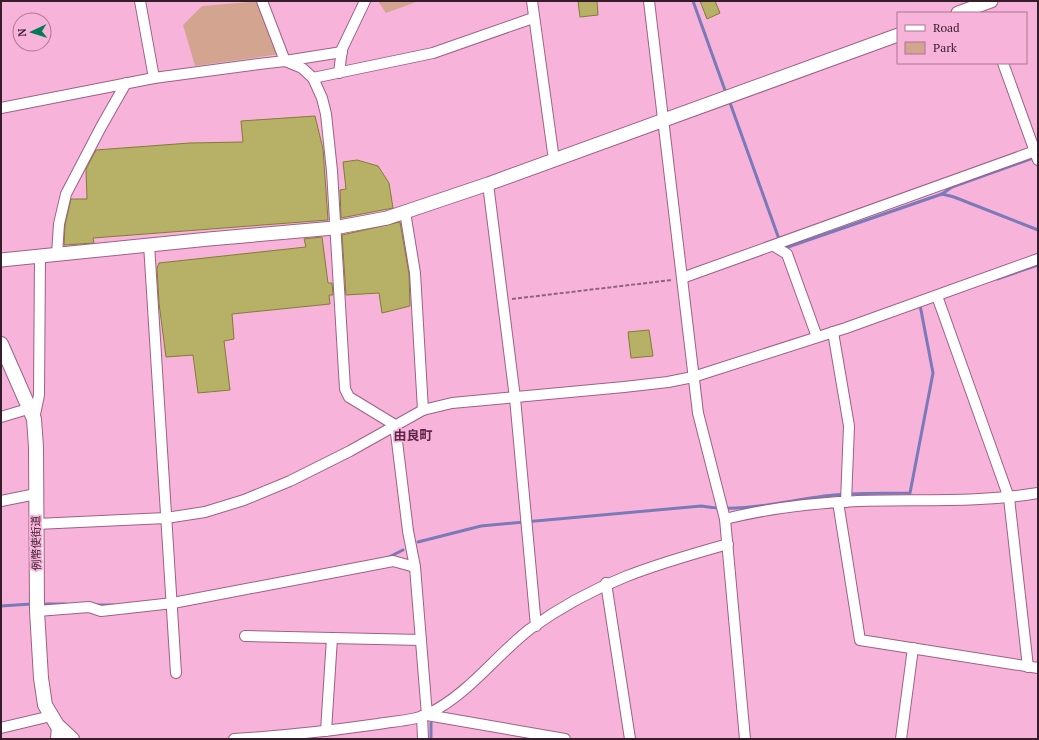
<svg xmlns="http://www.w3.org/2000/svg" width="1039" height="740" font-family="'PT Serif','Noto Sans JP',serif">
<rect width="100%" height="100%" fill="#f8b3da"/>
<g fill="#d3a591">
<polygon points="262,1 280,54 195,66 183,25 202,6"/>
<polygon points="378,1 419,1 386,13"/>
</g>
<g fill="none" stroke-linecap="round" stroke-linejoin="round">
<g stroke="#7b7ab9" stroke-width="3">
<polyline points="693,1 726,93"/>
<polyline points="729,100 779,239 788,247 942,194 954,197 1038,230"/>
<polyline points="942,194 952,187 1033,158"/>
<polyline points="997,279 1038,265"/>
<path d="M418,542L481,526L701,506C744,514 790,499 834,495C859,493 885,493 910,493L933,373L920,305"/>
<polyline points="387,558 403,550"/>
<polyline points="46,604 66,604"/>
<polyline points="96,605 114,605"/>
<polyline points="1,606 31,604"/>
<polyline points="431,723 431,739"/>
</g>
</g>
<g fill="#b7b168" stroke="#837c33">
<polygon points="578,1 597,1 598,15 580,17"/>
<polygon points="700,1 715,1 720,13 707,19"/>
<polygon points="315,116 323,149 328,220 93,238 94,243 64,245 65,225 71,199 87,199 86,169 96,150 190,143 243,142 241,121"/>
<polygon points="357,160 378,166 389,183 393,208 341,218 340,190 346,189 343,162"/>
<polygon points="400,222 409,274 410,306 382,313 379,293 346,295 342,235"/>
<polygon points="322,237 328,283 332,283 333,295 329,295 330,304 232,314 234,339 224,341 230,390 198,393 193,355 166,357 159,303 157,268 159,263 306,247 304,239"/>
<polygon points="649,330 653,356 631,358 628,332"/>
</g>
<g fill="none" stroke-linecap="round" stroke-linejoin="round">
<defs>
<g id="minor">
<polyline points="140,1 154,78"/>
<polyline points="262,1 285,61 342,52"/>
<polyline points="532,1 554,160"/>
<polyline points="649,1 698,413 725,519 745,739"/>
<polyline points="1003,63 1038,160"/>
<polyline points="339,73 342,49 365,1"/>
<polyline points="313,78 433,53 533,18"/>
<polyline points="1,108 154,78 259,64 285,61 302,68 313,78 322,98 326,114 332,171 345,389 349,397 395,425"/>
<polyline points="488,184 515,398 536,626"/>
<polyline points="405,212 415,273 423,410"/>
<polyline points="149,244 176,673"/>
<polyline points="774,246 787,254 817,337"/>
<polyline points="57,254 59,224 66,194 101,127 126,83"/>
<polyline points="682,278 1038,150"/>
<polyline points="937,296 1009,498 1028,667"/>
<polyline points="833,332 849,426 846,502"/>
<polyline points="1,417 31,408"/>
<polyline points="34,419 39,395 40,256"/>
<polyline points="395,425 408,531 415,567 427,715"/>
<polyline points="1,501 36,494"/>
<polyline points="838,502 860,640 1038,668"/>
<path d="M725,519C769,508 813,503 858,501C918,499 979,503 1038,493"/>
<polyline points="36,524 166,518 205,512 244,500 290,481 350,451 423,410 452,403 624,387 668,382 693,377 846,328 1038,259"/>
<polyline points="606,583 630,739"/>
<polyline points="37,611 89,607 101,611 173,603 393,561 415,567"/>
<polyline points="245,636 421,640"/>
<polyline points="427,715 565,739"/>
<polyline points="422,716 423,739"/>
<polyline points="1,728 51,716"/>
<polyline points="326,731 332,638"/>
<polyline points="56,739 57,725"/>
<path d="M234,739C283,736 330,731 378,724C394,721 414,721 428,714C469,694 495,656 530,629C595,582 653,565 728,544"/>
<polyline points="901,739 913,648"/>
</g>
<g id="tertiary">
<polyline points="958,13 991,1"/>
<polyline points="1,260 209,239 334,228 387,218 488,184 898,35"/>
</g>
<polyline id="secondary" points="1,344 34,419 36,447 37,611 41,678 45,705 57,725 72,739"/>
</defs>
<use href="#minor" stroke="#9e6085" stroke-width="12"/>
<use href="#tertiary" stroke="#9e6085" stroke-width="15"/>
<use href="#secondary" stroke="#9e6085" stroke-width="16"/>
<polyline stroke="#90637d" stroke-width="2" stroke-dasharray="4 2" stroke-linecap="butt" points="512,299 672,280"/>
<use href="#minor" stroke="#fff" stroke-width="10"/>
<use href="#tertiary" stroke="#fff" stroke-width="13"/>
<use href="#secondary" stroke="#fff" stroke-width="14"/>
</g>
<g text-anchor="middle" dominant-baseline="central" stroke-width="3.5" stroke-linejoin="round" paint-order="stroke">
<g font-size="11" fill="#361d2c" stroke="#f8b3da">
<text transform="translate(36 543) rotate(-91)">例幣使街道</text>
</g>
<g font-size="13" font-weight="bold" fill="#5e2549" stroke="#f8b3da">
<text x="413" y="435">由良町</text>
</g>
</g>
<rect width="1039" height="740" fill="none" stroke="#361d2c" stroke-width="4"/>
<rect x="897" y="12" width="130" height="52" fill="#f8b3da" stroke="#aa7794"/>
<rect x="905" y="25" width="20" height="6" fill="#ffffff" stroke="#aa7794"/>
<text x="933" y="32" font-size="12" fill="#361d2c">Road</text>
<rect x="905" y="42" width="20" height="12" fill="#d3a591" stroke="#aa7794"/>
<text x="933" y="52" font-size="12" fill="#361d2c">Park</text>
<g transform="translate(32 32) rotate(266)"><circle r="19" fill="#f8b3da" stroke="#aa7794"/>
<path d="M0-3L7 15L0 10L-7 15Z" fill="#047a56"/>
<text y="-6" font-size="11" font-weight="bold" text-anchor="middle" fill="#361d2c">N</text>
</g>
</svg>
